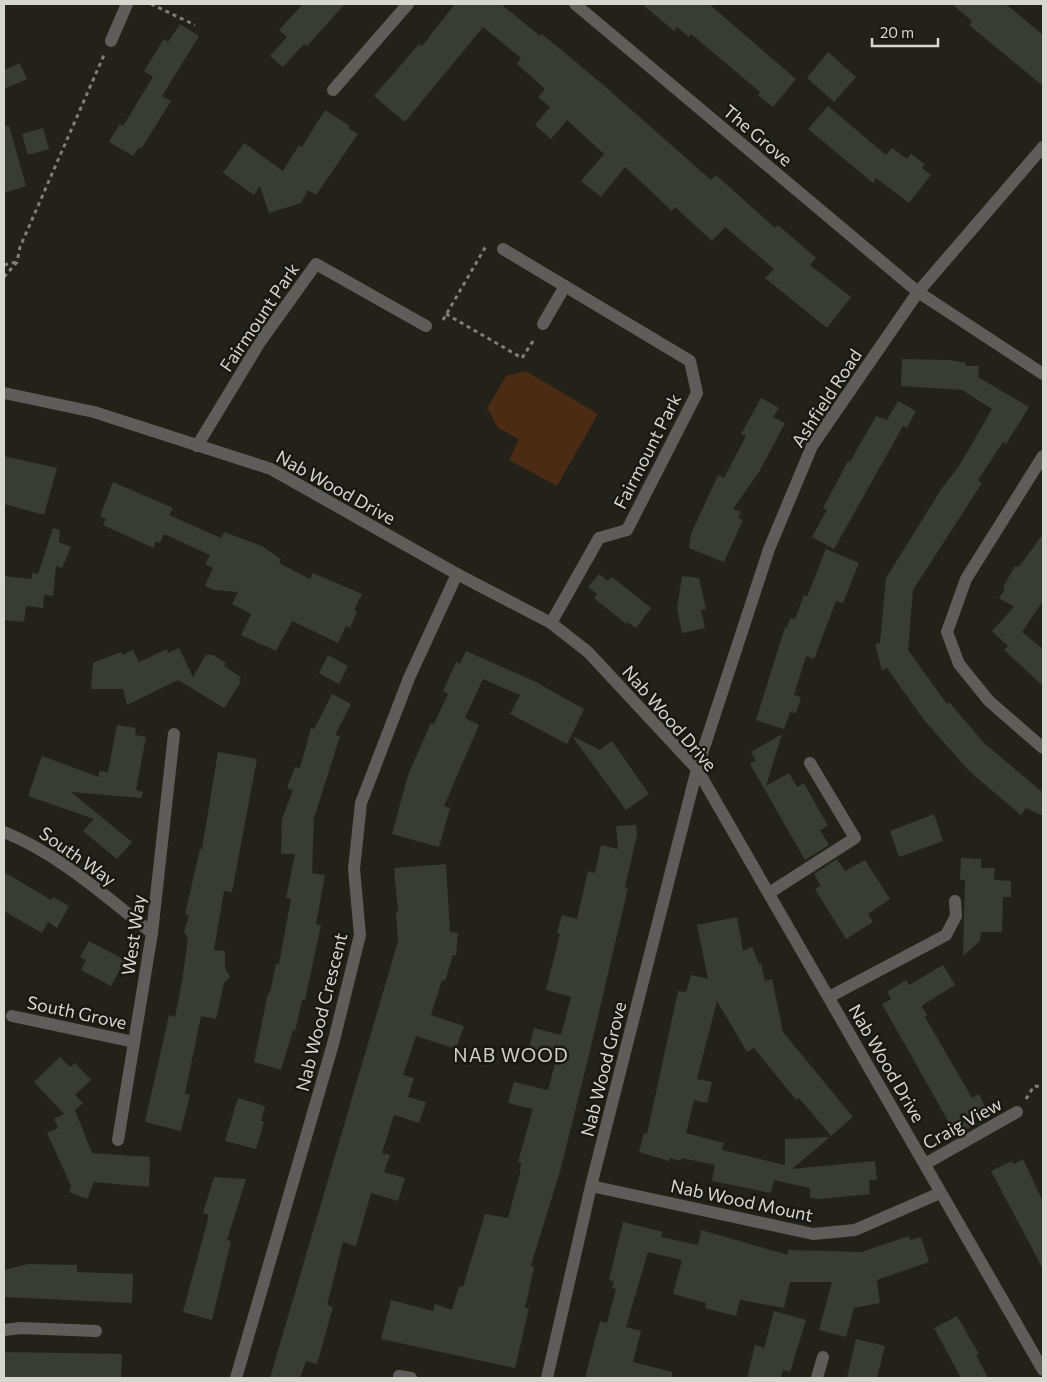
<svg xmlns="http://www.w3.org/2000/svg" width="1047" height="1382" font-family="Commissioner,sans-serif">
<rect width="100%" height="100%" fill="#22221a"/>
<polygon fill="#4b2b14" points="526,371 598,414 557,486 509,460 519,439 498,428 487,408 506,376"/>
<g fill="#393c35">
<polygon points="303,4 345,4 307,46 304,44 283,67 270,56 287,37 279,30"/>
<polygon points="455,4 501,4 540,36 542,34 601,83 711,180 716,175 775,228 778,225 816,258 810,265 851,297 827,328 765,278 774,269 725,227 712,241 675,207 672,211 625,167 601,197 581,181 604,154 567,120 551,139 535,125 550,107 538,97 545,89 517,64 521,58 483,27 405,122 374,96 419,44 422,46"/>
<polygon points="642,4 709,4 796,79 773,107 758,95 760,92 691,34 689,37 677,27 674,31"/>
<polygon points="952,4 1006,4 1043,35 1043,86 969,25 972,21"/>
<polygon points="180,24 199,36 162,96 171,101 141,149 139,147 133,156 109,142 120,124 123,126 153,77 144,71 164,39 168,42"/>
<polygon points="828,52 856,77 834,102 807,78"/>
<polygon points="20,63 27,79 4,89 4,70"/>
<polygon points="828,106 886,155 892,148 907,159 911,154 925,164 922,168 931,175 909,203 876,178 873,183 808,129"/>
<polygon points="325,110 350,126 348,128 358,134 316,195 308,190 301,203 269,213 260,186 254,195 223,173 244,143 283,171 299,145 302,147"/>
<polygon points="4,126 9,126 26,186 4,193"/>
<polygon points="43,128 49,149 28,155 22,134"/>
<polygon points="902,359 949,360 966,363 966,366 979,366 978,377 1029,407 1006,444 1003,442 978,480 982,483 913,590 908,650 947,704 949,702 983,742 1043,793 1043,816 1026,808 1021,815 970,772 924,720 887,668 882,670 875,644 880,643 886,578 942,488 959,466 992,409 962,390 901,386"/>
<polygon points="761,398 779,408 773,417 785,423 759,472 733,509 741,512 738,518 743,520 724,562 689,548 691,534 718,475 724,478 746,436 741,434"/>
<polygon points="898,401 916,411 907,428 903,426 834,549 812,537 827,510 823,508 848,461 850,462 876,416 887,420"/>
<polygon points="4,456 57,468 44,515 4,504"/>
<polygon points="113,482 173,508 169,515 221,538 224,532 262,546 281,559 279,563 310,579 313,573 362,594 354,610 357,612 350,628 346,626 338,643 292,621 276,651 241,635 251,614 232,604 238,592 214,590 205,586 213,568 205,564 210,555 164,534 160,543 156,541 153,548 103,525 106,519 100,516"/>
<polygon points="53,528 60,530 59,542 71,547 62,568 56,566 53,596 44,595 43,608 26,606 24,622 4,620 4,576 32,579 32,573 38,574"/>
<polygon points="1043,534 1043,601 1022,632 1043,649 1043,686 1004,650 1008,646 992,631 1014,607 999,598 1004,591 1004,585 1015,566 1018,567 1022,563"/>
<polygon points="826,549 859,563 843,603 836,601 814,659 806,656 794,695 801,697 796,713 790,712 784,729 756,720 785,627 787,628 790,618 795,619 804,595 807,597"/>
<polygon points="599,574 608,581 612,577 651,608 636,628 627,622 626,624 594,598 597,594 588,587"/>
<polygon points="682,576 699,578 706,609 701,610 705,628 682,633 677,608"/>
<polygon points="179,648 193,677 206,655 213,655 226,663 224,666 241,677 239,680 241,682 224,708 178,680 127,705 123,689 91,689 93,663 121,652 122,655 133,650 139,662 167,649 168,653"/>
<polygon points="466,651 534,681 584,709 567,744 510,714 520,695 483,679 465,718 479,725 444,806 450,808 439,847 392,834 408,775 431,723 434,724 448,694 443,691 456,662 460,664"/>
<polygon points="328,655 348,666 339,684 319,673"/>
<polygon points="332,694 351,704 335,735 340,736 314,818 312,873 325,875 316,924 321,925 305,1000 302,1000 295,1031 293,1030 281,1070 254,1062 268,993 270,993 276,964 279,964 291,899 286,898 295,854 281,854 282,819 293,790 287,788 295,767 300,768 311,728 314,729"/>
<polygon points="117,725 136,728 135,735 146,737 136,790 143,792 141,798 71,792 132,842 117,859 83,831 94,819 28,796 42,756 99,777 99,771 108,772"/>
<polygon points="782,734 766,786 789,773 797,787 804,783 828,826 820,830 829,845 805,860 750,764 756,761 751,752"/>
<polygon points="572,736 600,750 612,741 649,794 626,810"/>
<polygon points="218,752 257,759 232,892 224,891 214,950 225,951 225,967 230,977 224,983 216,1019 201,1016 185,1094 190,1095 181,1131 145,1122 169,1015 175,1017 182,982 188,938 184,932 189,916 185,914 200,849 202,849"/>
<polygon points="934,814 943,841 899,857 890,831"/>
<polygon points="636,825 637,835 625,887 628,888 589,1055 561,1168 531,1265 534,1268 525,1308 529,1308 515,1368 381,1339 391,1300 433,1311 435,1304 452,1310 459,1286 463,1287 485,1214 508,1218 520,1173 521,1163 518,1162 533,1109 508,1103 514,1082 548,1090 557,1056 529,1048 534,1028 561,1035 571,997 546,990 560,934 557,933 562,915 577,919 588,871 595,873 601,845 618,849 616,826"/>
<polygon points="961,858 981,859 981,868 995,868 994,880 1011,881 1011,897 1003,897 1002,932 981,932 980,941 963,956 965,880 960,880"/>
<polygon points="837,859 845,871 865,860 890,899 868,914 873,922 846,939 815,889 821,886 814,874"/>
<polygon points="446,864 450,932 458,933 456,955 453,955 445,981 442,980 431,1015 464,1026 456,1049 416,1036 403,1075 414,1078 408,1097 426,1102 419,1123 394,1115 382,1153 390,1155 384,1172 405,1178 398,1201 371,1193 356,1246 343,1242 327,1305 333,1307 317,1364 306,1361 300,1378 270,1378 398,941 396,912 398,912 394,868"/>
<polygon points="4,872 51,900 53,897 69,906 57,928 48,922 42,933 4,911"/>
<polygon points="737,917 743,951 752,947 759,964 761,963 765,981 772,979 783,1032 853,1117 831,1136 799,1098 796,1100 754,1048 747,1052 717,1001 697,1079 712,1082 707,1103 694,1100 686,1133 724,1143 722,1150 785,1165 785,1139 830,1137 792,1169 875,1161 877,1180 869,1180 870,1194 821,1199 810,1198 810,1188 774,1180 771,1193 712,1181 715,1165 682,1158 681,1161 670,1158 669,1161 639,1152 644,1133 647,1134 678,991 686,992 691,975 708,979 697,925"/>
<polygon points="89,941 125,960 111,986 81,970 86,960 80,957"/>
<polygon points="943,965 955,985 921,1006 927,1015 925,1017 972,1098 979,1094 986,1109 976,1115 975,1125 956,1135 882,1004 891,999 887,992 906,980 909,985"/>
<polygon points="60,1057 70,1067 75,1063 91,1080 75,1095 83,1103 75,1110 92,1153 150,1157 149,1187 94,1182 87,1199 69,1192 71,1186 47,1133 58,1128 54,1119 64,1114 34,1082"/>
<polygon points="238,1098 265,1106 261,1121 264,1122 256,1149 225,1141"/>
<polygon points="1023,1159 1043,1202 1043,1269 991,1171 1012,1161 1014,1164"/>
<polygon points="214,1177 246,1179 227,1240 231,1241 212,1320 183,1312 209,1215 203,1213"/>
<polygon points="623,1222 663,1232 661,1237 698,1245 701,1230 788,1255 788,1250 861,1252 909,1236 910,1240 921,1237 929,1262 877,1280 880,1303 854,1308 846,1337 819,1330 832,1282 790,1282 784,1308 740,1300 736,1316 705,1308 706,1303 673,1294 682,1260 648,1252 626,1327 641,1331 633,1362 672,1372 672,1378 585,1378 600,1321 607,1323 616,1289 612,1288 614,1281 609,1280"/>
<polygon points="28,1264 77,1265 77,1272 133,1274 132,1303 4,1297 4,1270"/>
<polygon points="774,1311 806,1320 790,1372 783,1370 781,1378 747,1378 755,1345 764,1348"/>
<polygon points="957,1316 979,1354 976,1355 988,1378 961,1378 934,1328"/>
<polygon points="856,1339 885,1346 877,1378 847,1378"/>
<polygon points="5,1352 122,1354 121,1378 5,1378"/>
</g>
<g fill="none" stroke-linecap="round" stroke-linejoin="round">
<g stroke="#7f7f78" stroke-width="3" stroke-dasharray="4 4" stroke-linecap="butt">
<polyline points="151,4 195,25"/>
<polyline points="4,265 16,262"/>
<polyline points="4,277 17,262 20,247 104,55"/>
<polyline points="446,314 522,358 535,338"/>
<polyline points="443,320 486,246"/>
<polyline points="1026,1099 1034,1086 1043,1087"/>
</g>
<g stroke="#5f5d59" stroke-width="12">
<polyline points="575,4 918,292 1043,374"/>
<polyline points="111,41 127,4"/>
<polyline points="333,90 408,4"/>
<polyline points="503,249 690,361 697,393 627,530 599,538 551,623"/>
<polyline points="543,324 565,286"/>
<polyline points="4,393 94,412 271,469 457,574 551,623 588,652 697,769 1043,1370"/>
<polyline points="197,446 260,342 316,264 426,326"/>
<polyline points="1043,456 966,579 947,632 959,664 989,701 1043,748"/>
<path d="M4,832C59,854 106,897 152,933"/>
<polyline points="769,893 855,838 810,763"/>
<polyline points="829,997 946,935 956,916 955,901"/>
<polyline points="12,1016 134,1042"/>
<polyline points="118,1140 152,933 174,734"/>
<polyline points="925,1164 1017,1112"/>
<polyline points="591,1186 813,1234 855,1230 940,1193"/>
<polyline points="4,1330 21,1328 96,1331"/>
<polyline points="399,1376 411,1378"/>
<polyline points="236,1378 333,1044 360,935 354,869 361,803 409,678 457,574"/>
<polyline points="547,1378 591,1186 697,769 769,549 812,446 918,292 1043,147"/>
<polyline points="817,1378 823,1357"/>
</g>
</g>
<g text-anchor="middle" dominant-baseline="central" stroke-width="5" stroke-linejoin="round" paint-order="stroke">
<g font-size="18" fill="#d7d7d2" stroke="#191811">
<text transform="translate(758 135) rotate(40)">The Grove</text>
<text transform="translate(259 317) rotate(-56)">Fairmount Park</text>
<text transform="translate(826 398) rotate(-57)">Ashfield Road</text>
<text transform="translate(647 451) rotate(-63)">Fairmount Park</text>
<text transform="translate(336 487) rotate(29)">Nab Wood Drive</text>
<text transform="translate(670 718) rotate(49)">Nab Wood Drive</text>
<text transform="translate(78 856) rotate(35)">South Way</text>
<text transform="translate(133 935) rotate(-82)">West Way</text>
<text transform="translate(77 1012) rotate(12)">South Grove</text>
<text transform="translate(321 1012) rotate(-76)">Nab Wood Crescent</text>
<text transform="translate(887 1063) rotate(60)">Nab Wood Drive</text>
<text transform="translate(603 1069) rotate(-76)">Nab Wood Grove</text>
<text transform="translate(962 1123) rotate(-29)">Craig View</text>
<text transform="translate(742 1200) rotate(12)">Nab Wood Mount</text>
</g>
<g font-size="19" letter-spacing="1" fill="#d1d0c6" stroke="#191811">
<text x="511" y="1054">NAB WOOD</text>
</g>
</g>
<rect width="1047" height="1382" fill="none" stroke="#d7d7d2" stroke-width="10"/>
<path d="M872 38v8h66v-8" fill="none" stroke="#d7d7d2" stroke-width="2.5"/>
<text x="880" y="38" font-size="15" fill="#d7d7d2" stroke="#191811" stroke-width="4" paint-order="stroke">20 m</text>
</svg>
